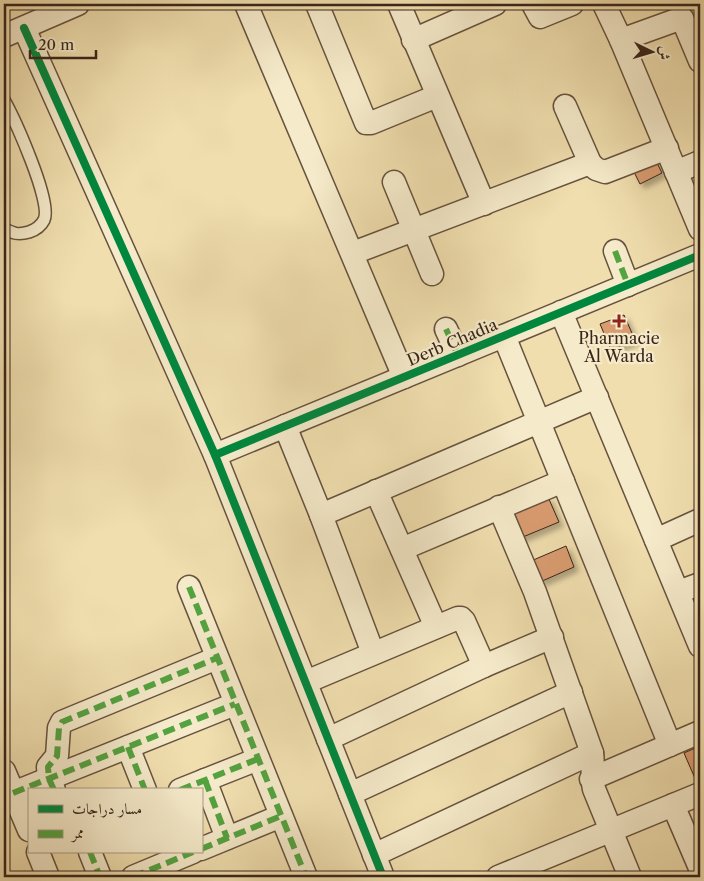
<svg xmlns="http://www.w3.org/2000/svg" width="704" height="881" font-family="'Libre Caslon Text',Amiri,serif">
<defs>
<filter id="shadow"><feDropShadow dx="4.5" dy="4.5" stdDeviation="2.5" flood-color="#0004"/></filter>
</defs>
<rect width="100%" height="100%" fill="#f0deae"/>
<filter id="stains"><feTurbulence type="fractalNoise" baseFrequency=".004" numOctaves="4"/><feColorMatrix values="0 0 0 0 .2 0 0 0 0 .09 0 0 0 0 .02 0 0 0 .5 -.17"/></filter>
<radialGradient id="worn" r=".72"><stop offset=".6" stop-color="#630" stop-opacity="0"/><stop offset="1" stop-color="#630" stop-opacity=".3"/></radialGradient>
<g fill="#d99c70" stroke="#39251a" filter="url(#shadow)">
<polygon points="654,157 662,173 640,184 632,168"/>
<polygon points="624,315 635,340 611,350 600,324"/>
<polygon points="548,497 559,522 518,539 508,513"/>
<polygon points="566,546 574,567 540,582 531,561"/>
<polygon points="700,746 700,782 697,783 684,753"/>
</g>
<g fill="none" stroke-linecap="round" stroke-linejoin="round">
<defs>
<path id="lane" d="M4,100C14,118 53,203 44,220C41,226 35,230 29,232C19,235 12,234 4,228"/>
<g id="street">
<polyline points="246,4 404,377"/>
<polyline points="317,4 366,123 371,123 437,96"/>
<polyline points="399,4 484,204"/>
<polyline points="533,4 540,17 572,4"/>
<polyline points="604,4 621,40 700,229"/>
<polyline points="24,28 215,455 383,877"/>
<polyline points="4,36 78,4"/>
<polyline points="413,40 495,4"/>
<polyline points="621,40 682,18 700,61"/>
<polyline points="565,106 590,163 596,169 605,172 667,148"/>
<polyline points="676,172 700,162"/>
<polyline points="394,182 432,274"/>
<polyline points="615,251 628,285"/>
<polyline points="353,253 590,163"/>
<polyline points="561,312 700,646"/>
<polyline points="446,329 458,355"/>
<polyline points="504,336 670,745"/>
<polyline points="285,426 321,515 373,653"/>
<polyline points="215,455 700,255"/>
<polyline points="376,491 436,627"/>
<path d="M499,507L535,592L592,753C594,766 591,777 594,789L630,877"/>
<polyline points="321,515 597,397"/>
<polyline points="656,540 700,520"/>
<polyline points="402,549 563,481"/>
<polyline points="189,587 306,877"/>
<polyline points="678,592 700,584"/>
<polyline points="306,682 458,618 461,618 464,621 484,666"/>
<polyline points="328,739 484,666 552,637"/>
<polyline points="128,747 145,790"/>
<polyline points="4,771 29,830"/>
<polyline points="591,779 700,732"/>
<polyline points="205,780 227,838"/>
<polyline points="54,790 49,779 48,767 57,756 59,728 62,722 217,658"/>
<polyline points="180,790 258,759"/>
<polyline points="13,793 235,704"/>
<polyline points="350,794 571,692"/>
<polyline points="673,805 700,868"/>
<polyline points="201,849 281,816"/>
<polyline points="38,852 48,877"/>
<polyline points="90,852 100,877"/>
<polyline points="374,855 592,753"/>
<polyline points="133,877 193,852"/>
<polyline points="498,877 700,794"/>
</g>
</defs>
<use href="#lane" stroke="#67533f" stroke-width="14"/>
<use href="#street" stroke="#67533f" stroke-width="25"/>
<use href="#lane" stroke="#f5eaca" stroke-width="11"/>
<use href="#street" stroke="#f5eaca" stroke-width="22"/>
<g stroke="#53a340" stroke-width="6" stroke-dasharray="12 6" stroke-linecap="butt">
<polyline points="615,251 628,285"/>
<polyline points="446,329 458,355"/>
<polyline points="189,587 306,877"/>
<polyline points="128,747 145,790"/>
<polyline points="205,780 227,838"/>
<polyline points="54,790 49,779 48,767 57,756 59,728 62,722 217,658"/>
<polyline points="180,790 258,759"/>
<polyline points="13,793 235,704"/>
<polyline points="201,849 281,816"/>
<polyline points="90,852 100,877"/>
<polyline points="133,877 193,852"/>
<polyline points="369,877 381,872"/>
</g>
<defs>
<g id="cycleway">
<polyline points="24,28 215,455 383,877"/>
<polyline points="215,455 700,255"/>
</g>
</defs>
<use href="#cycleway" stroke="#f5eaca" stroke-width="11"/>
<use href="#cycleway" stroke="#00873e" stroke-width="8"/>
</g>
<path fill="#8f2418" stroke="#f5eaca" stroke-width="2" d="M616.5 313.5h5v5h5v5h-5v5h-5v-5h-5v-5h5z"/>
<g text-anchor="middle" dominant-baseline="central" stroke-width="4.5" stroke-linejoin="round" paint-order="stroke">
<g font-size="16" fill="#39251a" stroke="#f5eaca">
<text x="619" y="338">Pharmacie<tspan x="619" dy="18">Al Warda</tspan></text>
</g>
<g font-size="16" fill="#39251a" stroke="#f5eaca">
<text transform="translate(452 342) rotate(-23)">Derb Chadia</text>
</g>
</g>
<rect width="704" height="881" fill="none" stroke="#f0deae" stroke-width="20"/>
<rect x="5" y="5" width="694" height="871" fill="none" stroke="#39251a" stroke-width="2.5"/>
<rect x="10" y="10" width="684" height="861" fill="none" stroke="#39251a"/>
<rect x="28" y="788" width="175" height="65" fill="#f5eaca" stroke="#aa9b84"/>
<rect x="38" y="805" width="25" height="8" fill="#00873e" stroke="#aa9b84"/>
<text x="72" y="814" font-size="15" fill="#39251a">مسار دراجات</text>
<rect x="38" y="830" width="25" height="8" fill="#53a340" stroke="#aa9b84"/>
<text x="72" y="838" font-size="15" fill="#39251a">ممر</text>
<g transform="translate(652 52) rotate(95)" stroke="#f5eaca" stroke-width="4" paint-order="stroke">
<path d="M0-4L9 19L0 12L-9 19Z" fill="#39251a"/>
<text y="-8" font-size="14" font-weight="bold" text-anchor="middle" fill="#39251a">ش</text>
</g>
<path d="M30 50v8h66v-8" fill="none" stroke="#39251a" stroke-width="2.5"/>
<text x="38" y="50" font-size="15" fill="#39251a" stroke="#f5eaca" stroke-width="4" paint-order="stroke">20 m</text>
<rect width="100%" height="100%" filter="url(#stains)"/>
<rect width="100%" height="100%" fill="url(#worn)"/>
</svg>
